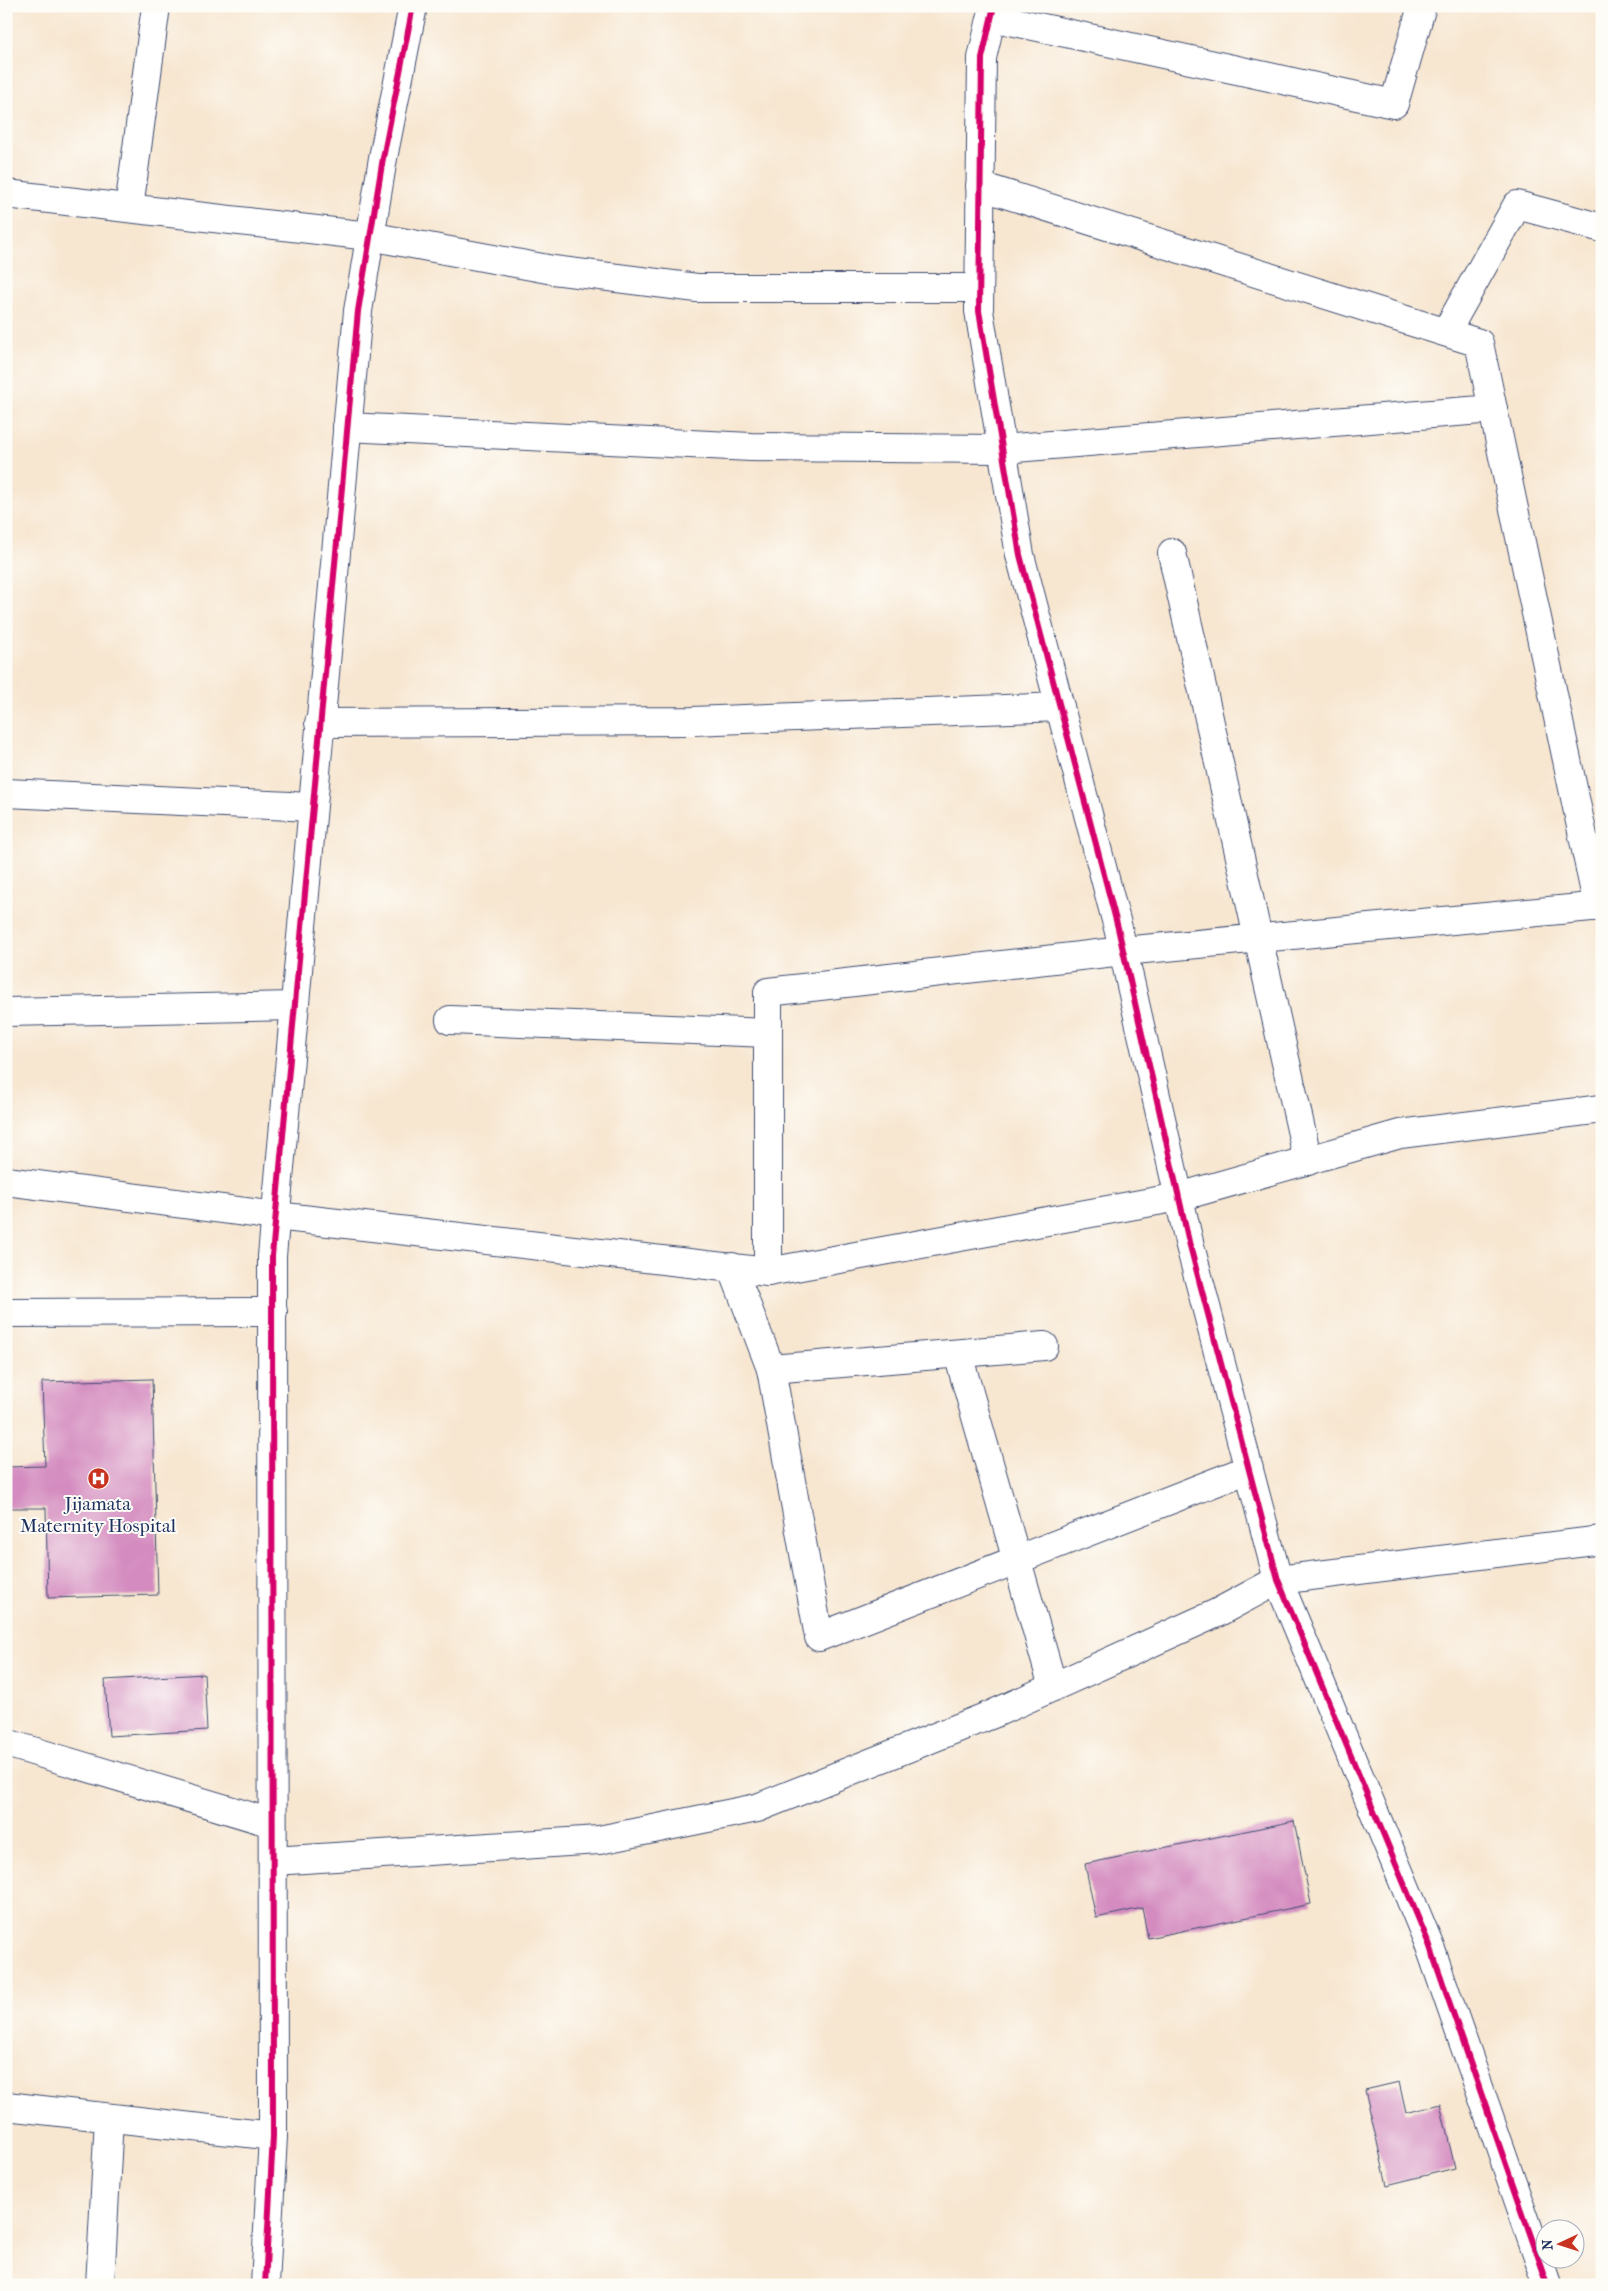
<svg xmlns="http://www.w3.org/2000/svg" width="1608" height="2291" font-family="'IM FELL French Canon',serif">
<rect width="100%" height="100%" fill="#fdfcf7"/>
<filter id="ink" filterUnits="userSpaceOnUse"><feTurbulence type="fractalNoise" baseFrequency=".02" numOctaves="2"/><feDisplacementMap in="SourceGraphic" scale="10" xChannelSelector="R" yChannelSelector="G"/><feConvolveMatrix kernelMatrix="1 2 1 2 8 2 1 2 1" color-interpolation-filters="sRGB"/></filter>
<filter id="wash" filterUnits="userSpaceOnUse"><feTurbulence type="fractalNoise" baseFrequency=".0096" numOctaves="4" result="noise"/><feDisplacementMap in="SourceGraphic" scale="20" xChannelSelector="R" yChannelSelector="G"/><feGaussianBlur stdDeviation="1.12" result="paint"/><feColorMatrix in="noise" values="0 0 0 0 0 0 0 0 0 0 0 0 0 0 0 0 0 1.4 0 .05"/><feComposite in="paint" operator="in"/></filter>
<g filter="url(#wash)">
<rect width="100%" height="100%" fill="#f7e6d0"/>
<g id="blocks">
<g fill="#d48cc0">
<polygon points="152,1379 158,1595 48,1598 46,1508 6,1508 6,1467 45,1466 42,1382"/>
<polygon points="204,1674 207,1730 109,1736 105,1680"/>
<polygon points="1294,1821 1311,1904 1148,1938 1142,1908 1096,1918 1085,1864"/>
<polygon points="1399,2082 1406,2113 1440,2104 1455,2168 1387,2185 1365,2090"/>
</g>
</g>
</g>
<g filter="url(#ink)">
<use href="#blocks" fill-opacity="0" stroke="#3c4a6f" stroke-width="1"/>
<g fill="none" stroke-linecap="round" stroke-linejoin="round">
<defs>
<g id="minor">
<polyline points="994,6 982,58 979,311 1020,555 1118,928 1189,1242 1278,1580 1429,1944 1548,2285"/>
<polyline points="992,17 1394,104 1422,6"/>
<polyline points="980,186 1479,343 1598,907"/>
<polyline points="6,194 369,236 553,270 697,288 979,288"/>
<polyline points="129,208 156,6"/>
<polyline points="1446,332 1517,205 1602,228"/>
<polyline points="347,427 751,447 1002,449 1493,409"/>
<polyline points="1172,553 1308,1161"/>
<polyline points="319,723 692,721 1060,707"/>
<polyline points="6,793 312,807"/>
<polyline points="6,1012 294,1006"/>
<polyline points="450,1020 768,1033"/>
<polyline points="6,1181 276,1216 768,1272 768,992 1123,951 1602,906"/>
<polyline points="732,1267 771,1369 819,1637 1249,1469"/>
<polyline points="768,1272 1179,1197 1400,1134 1602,1109"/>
<polyline points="6,1313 273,1312"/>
<polyline points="958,1354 1053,1687"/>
<polyline points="771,1369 1044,1346"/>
<polyline points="6,1743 272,1823"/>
<polyline points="273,1861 599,1840 757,1808 993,1714 1217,1613 1278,1580 1602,1540"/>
<polyline points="6,2106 273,2136"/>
<polyline points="100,2285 109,2118"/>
<polyline points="265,2285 273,2136 272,1256 358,311 383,158 413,6"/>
</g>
</defs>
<use href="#minor" stroke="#3c4a6f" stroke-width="30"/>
<use href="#minor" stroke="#fff" stroke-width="28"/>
<defs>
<g id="cycleway">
<polyline points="994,6 982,58 979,311 1020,555 1118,928 1189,1242 1278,1580 1429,1944 1548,2285"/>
<polyline points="265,2285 273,2136 272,1256 358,311 383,158 413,6"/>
</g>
</defs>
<use href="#cycleway" stroke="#fdfcf7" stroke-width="9"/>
<use href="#cycleway" stroke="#d6006c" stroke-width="6"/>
</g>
</g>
<defs>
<symbol id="hospital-disc" viewBox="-11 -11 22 22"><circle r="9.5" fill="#c8321e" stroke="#fdfcf7"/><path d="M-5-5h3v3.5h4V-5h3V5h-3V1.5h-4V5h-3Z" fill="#fff"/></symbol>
</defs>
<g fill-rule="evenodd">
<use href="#hospital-disc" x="86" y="1466" width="25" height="25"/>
</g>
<g text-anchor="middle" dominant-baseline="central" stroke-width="4" stroke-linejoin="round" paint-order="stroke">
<g font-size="19" fill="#1b2f5e" stroke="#fdfcf7">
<text x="98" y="1504">Jijamata<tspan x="98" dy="22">Maternity Hospital</tspan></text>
</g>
</g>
<rect width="1608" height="2291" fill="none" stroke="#fdfcf7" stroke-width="25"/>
<g transform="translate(1560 2244) rotate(266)"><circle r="24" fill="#fdfcf7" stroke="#a3aaba"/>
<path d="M0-4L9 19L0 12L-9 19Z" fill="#c8321e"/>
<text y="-8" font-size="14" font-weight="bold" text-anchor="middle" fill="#1b2f5e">N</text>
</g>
</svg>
